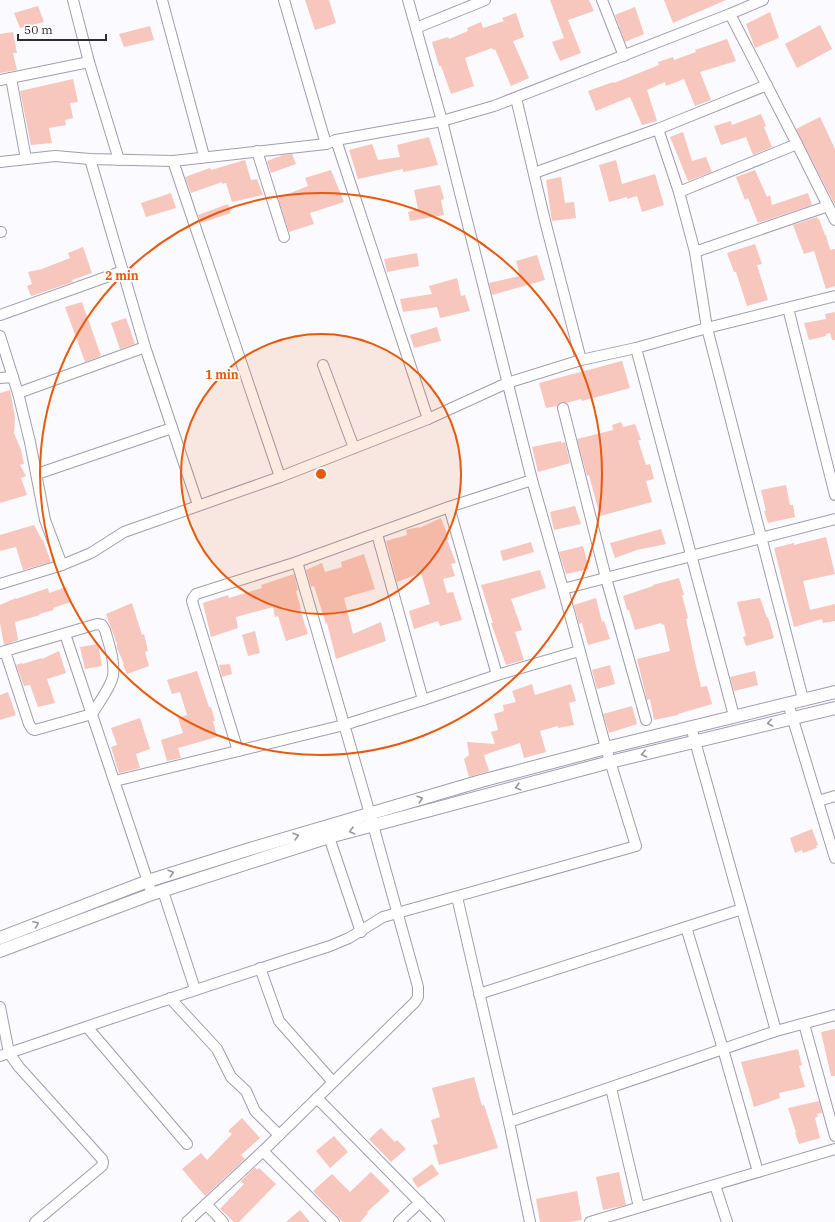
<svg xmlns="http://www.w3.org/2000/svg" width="835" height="1222" font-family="'IBM Plex Serif',serif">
<rect width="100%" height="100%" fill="#fbfafe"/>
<g fill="#f7c6bd">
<polygon points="305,0 329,0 336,23 315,30"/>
<polygon points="550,0 589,0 594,11 568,20 581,53 560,61 552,42 564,38"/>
<polygon points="664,0 726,0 673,23"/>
<polygon points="38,6 44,22 20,28 14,13"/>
<polygon points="635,7 644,34 625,42 615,15"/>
<polygon points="770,12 779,38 755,48 746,24"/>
<polygon points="516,13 524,37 513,41 529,78 511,86 495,49 493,50 492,48 465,58 474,86 451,94 441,66 439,66 432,42 448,37 449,39 468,31 467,28 481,22 483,28 504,21 502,18"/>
<polygon points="820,25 832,49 797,68 785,44"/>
<polygon points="150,26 154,40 124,47 119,34"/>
<polygon points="13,32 17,53 13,53 17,70 0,73 0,34"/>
<polygon points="727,39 736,61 700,72 711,100 695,106 684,79 666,86 665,82 647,90 657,121 642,125 630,97 596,111 588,91 613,82 614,83 659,65 658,62 673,57 674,60 696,52 695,50"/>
<polygon points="73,79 78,102 70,103 73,118 65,120 66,125 49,128 52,143 31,145 20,91"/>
<polygon points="761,114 766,126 764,127 772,147 753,155 746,137 721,145 714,126 731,121 732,125"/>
<polygon points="820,117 835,149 835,205 796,129"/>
<polygon points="683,132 692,161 706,157 712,172 688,181 670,137"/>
<polygon points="429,137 438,165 403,172 403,169 358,179 349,150 372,144 378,160 400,157 397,145"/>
<polygon points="292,154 296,164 271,173 267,161 283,155"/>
<polygon points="245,160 251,180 257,179 263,195 232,202 226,183 222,184 222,182 191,193 185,177 210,168 211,170"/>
<polygon points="616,160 622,184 655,174 664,205 642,212 637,196 627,199 627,197 609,202 599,165"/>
<polygon points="331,170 344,202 310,213 314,224 289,232 278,198 308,186 305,178"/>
<polygon points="755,170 767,197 770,195 772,205 808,193 812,205 758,223 748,198 745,200 736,177"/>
<polygon points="561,177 565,203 574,202 576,218 552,221 546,180"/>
<polygon points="440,185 444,199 441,200 444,215 410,221 408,212 418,209 414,190"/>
<polygon points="171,193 176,208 146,217 141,203"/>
<polygon points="228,204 231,213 201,223 198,215"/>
<polygon points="817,217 818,219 819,219 825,235 826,235 830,250 835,249 835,286 826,289 814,251 804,254 793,225"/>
<polygon points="755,244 762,264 757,265 768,300 747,306 736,272 734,272 727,253"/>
<polygon points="83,247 92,273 72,280 73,282 31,296 27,286 32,284 28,272 42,269 70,258 68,253"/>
<polygon points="417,253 419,266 387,272 384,259"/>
<polygon points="537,255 545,280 492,295 489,283 520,276 516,261"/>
<polygon points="457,278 461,296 465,295 470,311 440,318 437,307 403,312 400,299 432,294 429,286"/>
<polygon points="82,302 101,356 85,362 65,307"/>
<polygon points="835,312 835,340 832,340 830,333 826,334 826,336 809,340 804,323 826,319 825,314"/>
<polygon points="126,318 135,344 120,349 111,323"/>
<polygon points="437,327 441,341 414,348 410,335"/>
<polygon points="622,361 630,388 582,401 581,399 566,403 562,402 557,406 546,408 539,383"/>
<polygon points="10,390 15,417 14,433 21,450 24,464 20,465 26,476 21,478 27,495 0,503 0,393"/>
<polygon points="621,422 623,427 635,424 641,440 638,440 646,465 650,464 654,479 646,481 652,502 600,516 589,475 587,476 577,439 613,430 612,425"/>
<polygon points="561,441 561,443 565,442 570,463 538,472 532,447"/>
<polygon points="786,485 790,505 793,505 795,517 768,523 764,511 766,511 761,490"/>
<polygon points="575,506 581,524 554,530 550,512"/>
<polygon points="441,518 449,539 447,540 456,563 451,564 455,576 443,579 447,593 453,592 462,620 440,626 438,621 414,629 409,611 430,604 421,573 397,582 386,541 407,535 406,530 419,527 419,528"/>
<polygon points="34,525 42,540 43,540 51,562 23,570 16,547 0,551 0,535"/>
<polygon points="661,529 666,544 637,550 615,558 610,543"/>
<polygon points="826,537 835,574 803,581 810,610 835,604 835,621 823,623 822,619 794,627 774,548 794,543 794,545"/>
<polygon points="531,542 534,552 503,561 500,551"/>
<polygon points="583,546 589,569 566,574 559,552"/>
<polygon points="364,554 375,589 344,598 353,634 381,622 386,641 336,659 327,623 326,624 314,586 311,587 306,570 322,563 325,572 342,567 341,562"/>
<polygon points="540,570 546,588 511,599 522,630 515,632 524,660 506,665 491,623 493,623 481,585"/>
<polygon points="294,574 298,590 296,591 301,609 300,609 308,634 286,641 278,616 275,617 273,607 236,617 238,628 211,637 203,603 228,595 229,598 262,588 261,585"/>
<polygon points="679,578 684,595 682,595 688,618 686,619 696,666 701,687 707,686 712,704 678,714 678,715 654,720 650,699 647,700 637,659 670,651 664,624 662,625 661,623 635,630 629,610 627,610 623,596 653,586 653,585"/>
<polygon points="66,587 71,602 53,608 54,610 39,614 40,615 15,622 18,640 4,645 0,623 0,605 16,598 16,599 48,588 49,593"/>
<polygon points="596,598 602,622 604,621 610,639 588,645 582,623 579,624 574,605"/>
<polygon points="760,598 767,618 768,617 774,638 746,646 743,637 746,636 737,602"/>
<polygon points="132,603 142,635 144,634 148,651 145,652 149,666 127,674 123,665 124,664 117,648 117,644 106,614"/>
<polygon points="255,631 260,653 248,656 242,635"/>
<polygon points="98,644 102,666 85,669 80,647"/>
<polygon points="59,651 66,673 47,679 55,703 38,707 30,685 24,686 16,665 22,663 22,664 42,658 42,659"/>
<polygon points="230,664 232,674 222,677 219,665"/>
<polygon points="610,665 615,684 597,689 592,670"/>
<polygon points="197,671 209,707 211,707 215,721 213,721 217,737 178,748 181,758 167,761 161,740 183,733 178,718 187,715 180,692 172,694 167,680"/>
<polygon points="755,671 758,685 734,691 730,677"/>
<polygon points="532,684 535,695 571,684 576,701 569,703 574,725 558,728 558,726 540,731 546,752 524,758 520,743 484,755 489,771 469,777 464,759 469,755 467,742 495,744 491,732 498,730 494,714 504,711 503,705 516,702 512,691"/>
<polygon points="8,692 16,715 0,720 0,695"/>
<polygon points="632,706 637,724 609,733 603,714"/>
<polygon points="140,718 150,749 136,754 140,768 119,773 111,747 117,745 111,728"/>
<polygon points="812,829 818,845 816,846 817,848 803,853 802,850 795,853 790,838"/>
<polygon points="835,1029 835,1076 831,1076 821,1032"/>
<polygon points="798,1049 802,1065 799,1066 805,1087 779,1093 780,1098 754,1107 741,1062"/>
<polygon points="474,1077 482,1106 484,1105 498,1148 439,1165 433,1145 438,1144 431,1120 440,1117 432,1088"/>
<polygon points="819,1101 822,1113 817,1114 818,1116 815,1118 820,1138 799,1144 795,1133 796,1132 788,1108"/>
<polygon points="242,1118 260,1138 241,1155 245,1159 205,1196 182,1169 201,1153 207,1160 232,1134 228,1131"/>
<polygon points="381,1128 395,1142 397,1140 406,1149 391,1162 369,1139"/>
<polygon points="334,1136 348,1152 330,1168 316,1151"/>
<polygon points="432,1164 439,1174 418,1188 412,1179"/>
<polygon points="255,1167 257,1170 259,1168 276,1184 239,1222 234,1222 220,1209 244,1184 241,1181"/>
<polygon points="371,1172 390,1191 367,1212 368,1213 360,1222 343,1222 313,1191 332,1174 350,1192"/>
<polygon points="619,1172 626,1205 603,1210 596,1177"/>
<polygon points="577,1191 582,1220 570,1222 540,1222 536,1199"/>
<polygon points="300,1210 310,1222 286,1222"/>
</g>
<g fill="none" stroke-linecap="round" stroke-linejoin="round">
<defs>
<g id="minor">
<polyline points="73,0 89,62 119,160"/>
<polyline points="162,0 204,156"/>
<polyline points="284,0 326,144"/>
<polyline points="602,0 624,56"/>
<polyline points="730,14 797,144 835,220"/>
<polyline points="416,28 485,0"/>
<polyline points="11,78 26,159"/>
<polyline points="0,80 89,62"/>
<polyline points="516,98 545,221 581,360"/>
<polyline points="658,129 679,192 695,252 707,328 803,699"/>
<polyline points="336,140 428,419"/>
<polyline points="257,151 284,237"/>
<polyline points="90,159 145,347 198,505"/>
<polyline points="173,161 280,477"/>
<polyline points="0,162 55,156 90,159 173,161 326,144 336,140 442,121 494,106 730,14 763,0"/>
<polyline points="534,173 658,129 767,85"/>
<polyline points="679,192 797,144"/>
<polyline points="0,232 1,232"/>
<polyline points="695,252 828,206"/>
<polyline points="788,308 835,495"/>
<polyline points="0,315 123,271"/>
<polyline points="0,336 18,393 30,442 45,520 62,565"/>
<polyline points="636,348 734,716"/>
<polyline points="323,365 354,448"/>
<polyline points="0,378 13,377"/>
<polyline points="18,393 145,347"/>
<polyline points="563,408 606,578 646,720"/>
<polyline points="37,474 172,428"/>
<polyline points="449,507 497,675"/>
<polyline points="377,534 423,700"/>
<polyline points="0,584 62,565 91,553 124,532 280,477 428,419 507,383 581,360 636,348 707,328 835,296"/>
<polyline points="563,589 835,519"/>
<polyline points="65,634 152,894"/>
<path d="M0,653L5,651L97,624L102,625L105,630C109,644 115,661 113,676C110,689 99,702 92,714L35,730L32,729L29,724L5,651"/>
<polyline points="788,703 835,858"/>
<polyline points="691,727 776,1031"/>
<polyline points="238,751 192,601 193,598 196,594 297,562 449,507 532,480"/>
<polyline points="115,781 344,725 423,700 497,675 579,651"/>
<polyline points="818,801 835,796"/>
<polyline points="329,837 361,932"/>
<polyline points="163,891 195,989"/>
<polyline points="457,897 509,1122"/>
<polyline points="686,927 723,1049 758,1172"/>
<polyline points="260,968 279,1021 333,1082"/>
<polyline points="479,994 742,909"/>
<polyline points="170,998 217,1049 231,1077 246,1091 255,1111 279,1135"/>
<polyline points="0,1007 9,1053 19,1067 102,1159 103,1162 102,1166 35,1222"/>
<polyline points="804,1024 835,1136"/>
<polyline points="87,1027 187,1144"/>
<path d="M0,1056C110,1019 220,981 330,946L349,938L383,917L636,846L606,748L563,589L532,480L442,121L408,0"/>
<polyline points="611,1088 639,1207"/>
<polyline points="317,1098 439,1222"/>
<polyline points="263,1151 334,1222"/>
<polyline points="715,1185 727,1222"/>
<polyline points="206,1204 223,1222"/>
<polyline points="187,1222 263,1151 415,1002 418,997 418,987 370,814 297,562"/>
<polyline points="399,1222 420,1202"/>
<polyline points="530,1222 509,1122 776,1031 835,1015"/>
<polyline points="590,1222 835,1149"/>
</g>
<g id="tertiary">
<polyline points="0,938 148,881 250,849 481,781 606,748 835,692"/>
<polyline points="0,951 152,894 329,837 610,762 835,708"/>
</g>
</defs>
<use href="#minor" stroke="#a39cb0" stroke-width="12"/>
<use href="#tertiary" stroke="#a39cb0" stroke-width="14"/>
<use href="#minor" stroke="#fff" stroke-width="10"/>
<use href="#tertiary" stroke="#fff" stroke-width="12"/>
</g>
<defs><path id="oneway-chevron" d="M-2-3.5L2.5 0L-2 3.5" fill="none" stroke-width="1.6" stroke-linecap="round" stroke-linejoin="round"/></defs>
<g stroke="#97969a">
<use href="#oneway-chevron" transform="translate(770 723) rotate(167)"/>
<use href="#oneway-chevron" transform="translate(644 754) rotate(167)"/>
<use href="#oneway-chevron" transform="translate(518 787) rotate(165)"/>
<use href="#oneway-chevron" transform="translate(420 799) rotate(-17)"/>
<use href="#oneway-chevron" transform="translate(352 831) rotate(165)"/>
<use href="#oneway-chevron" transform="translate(296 836) rotate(-16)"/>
<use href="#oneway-chevron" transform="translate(171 873) rotate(-17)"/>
<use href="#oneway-chevron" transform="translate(36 924) rotate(-21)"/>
</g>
<circle cx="321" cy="474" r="140" fill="#e8590c" fill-opacity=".12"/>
<g fill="none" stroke="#e8590c" stroke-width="2">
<circle cx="321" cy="474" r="140"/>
<circle cx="321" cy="474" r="281"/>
</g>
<circle cx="321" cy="474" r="6" fill="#e8590c" stroke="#fff" stroke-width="2"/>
<g font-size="12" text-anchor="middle" font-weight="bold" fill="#e8590c" stroke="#fff" stroke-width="4" stroke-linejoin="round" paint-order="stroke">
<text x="122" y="280">2 min</text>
<text x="222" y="379">1 min</text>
</g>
<path d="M18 34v6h88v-6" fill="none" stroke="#2f2c34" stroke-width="2"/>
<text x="24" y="34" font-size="12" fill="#2f2c34" stroke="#ffffff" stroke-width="3" paint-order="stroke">50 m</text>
</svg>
